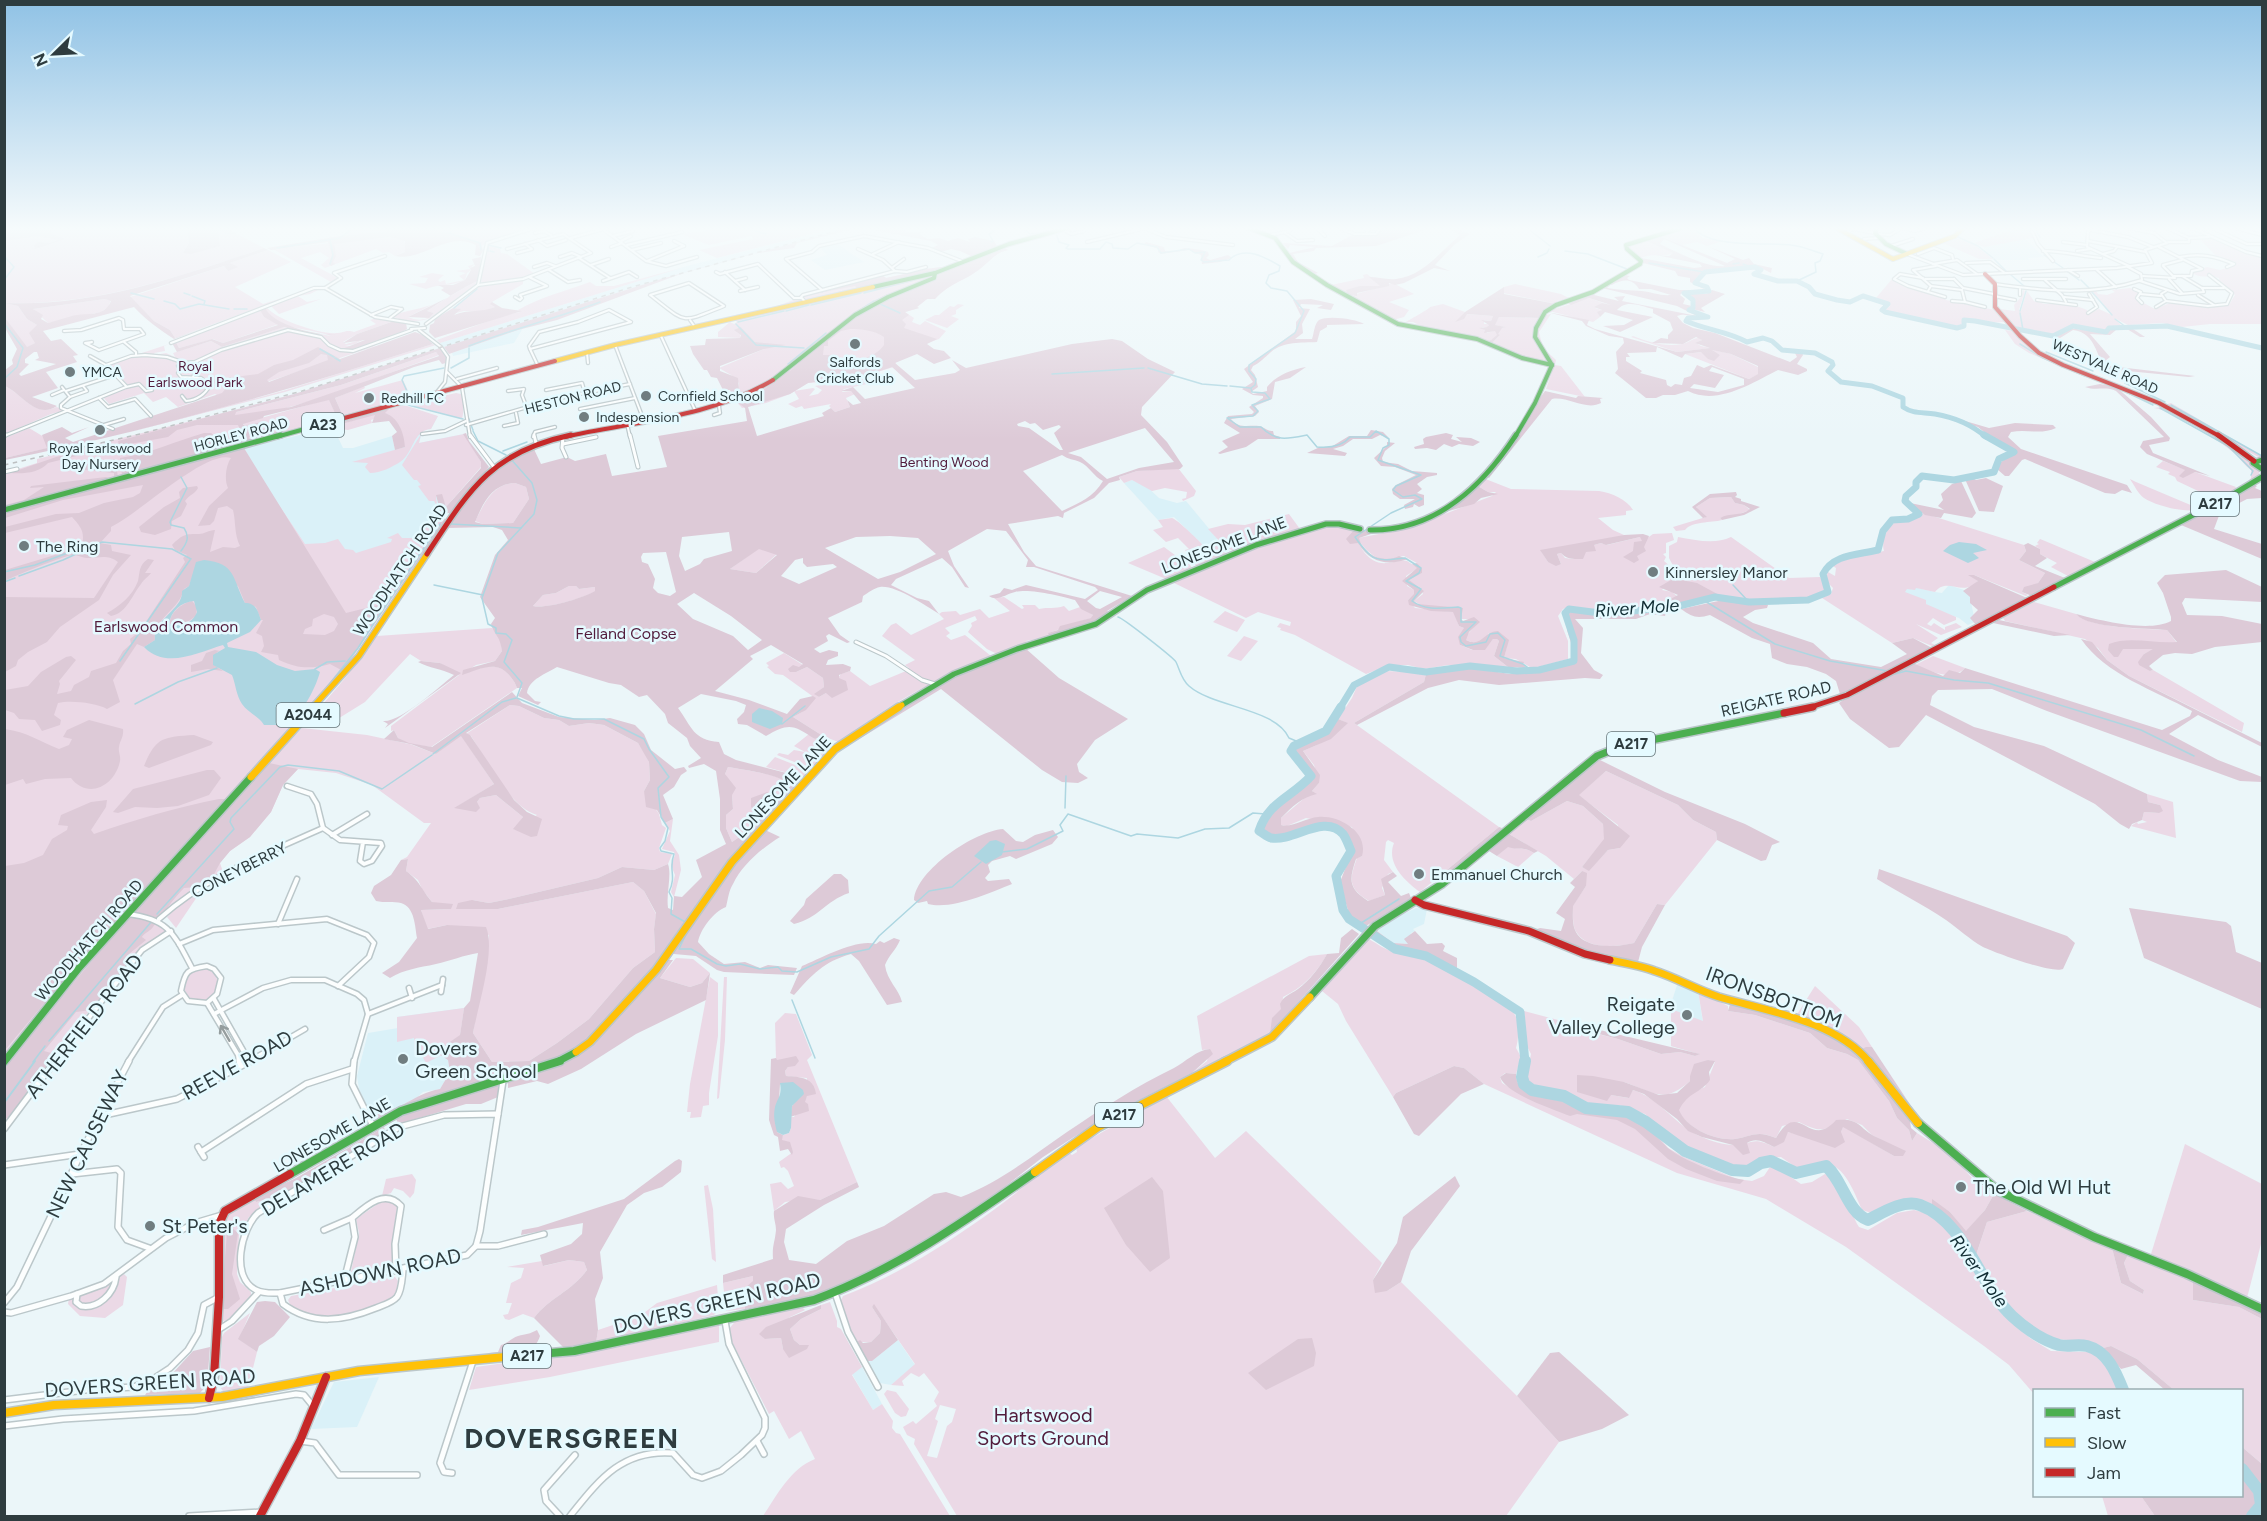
<svg xmlns="http://www.w3.org/2000/svg" width="2267" height="1521" font-family="Figtree,sans-serif">
<rect width="100%" height="100%" fill="#ebf6f9"/>
<g fill="#daf1f8">
<polygon points="839,227 853,227 661,279 444,347 440,343 687,266"/>
<polygon points="2025,239 2044,257 2028,258 2029,260 1996,260 1984,249 1984,247"/>
<polygon points="836,243 864,262 825,270 811,260 827,255 819,247"/>
<polygon points="523,328 514,343 453,356 452,353"/>
<polygon points="438,416 431,429 423,430 419,443 464,434 447,512 439,516 443,518 424,544 323,572 268,490 244,448 333,427 343,448 353,448 392,436 395,450 402,431"/>
<polygon points="1132,480 1146,486 1159,498 1177,503 1186,501 1220,542 1204,546 1174,517 1158,520 1124,483"/>
<polygon points="1875,578 1935,592 1942,593 1949,585 1964,590 1970,597 1975,622 1968,625 1959,618 1939,611"/>
<polygon points="1416,908 1427,909 1424,924 1413,929 1415,931 1411,933 1409,944 1393,943 1377,931 1397,917"/>
<polygon points="1678,982 1698,991 1705,1035 1700,1054 1671,1046 1671,1004"/>
<polygon points="464,1008 448,1060 450,1072 440,1089 423,1092 413,1101 386,1113 370,1112 359,1089 357,1076 368,1033 398,1028 397,1017"/>
<polygon points="898,1340 915,1365 891,1385 880,1383 868,1361 872,1361"/>
<polygon points="862,1367 882,1404 873,1410 852,1374"/>
<polygon points="379,1377 357,1427 311,1429 334,1382"/>
</g>
<g fill="#ebd9e6" fill-rule="evenodd">
<path d="M5,227H191L187,228L189,243L183,253L220,230L230,235L237,234L264,248C180,276 96,306 6,303L18,306L27,319L37,325L35,343L26,348L6,319Z"/>
<polygon points="355,227 534,227 496,238 481,246 481,243 419,228 344,236"/>
<polygon points="734,227 839,227 717,258 699,250 753,239 751,236 709,245 681,234"/>
<polygon points="1690,227 1703,238 1723,241 1707,246 1697,242 1682,245 1659,235"/>
<polygon points="2021,227 2028,227 2033,238 1984,247 1974,243"/>
<polygon points="392,237 404,239 406,251 395,256 389,252 383,253 376,249 325,268 321,265 329,258 320,252 301,258 338,278 331,282 273,249"/>
<polygon points="1956,238 1975,245 1993,259 1979,259 1943,243"/>
<path d="M2211,238L2243,251L2262,256V324H2210L2182,327L2162,323L2128,325L2114,318L2122,326L2109,327L2102,331C2076,329 2076,319 2053,335L2013,326L2001,312L2000,309L2015,311L2014,305L2022,296L2023,290L2025,291L2019,310L2021,311L2027,291L2034,301L2045,304L2069,303L2087,310L2088,314L2099,309L2112,315L2096,296L2089,291H2096L2098,294L2107,295L2115,292L2112,290L2130,288L2139,292L2136,299L2155,309L2170,303L2212,307L2229,305L2235,295L2220,283L2219,278C2210,275 2198,279 2192,272L2207,267L2220,270L2236,265L2235,262L2217,257L2201,240Z"/>
<path d="M1643,240L1674,253C1666,257 1652,253 1640,258L1632,251L1631,246L1642,244Z"/>
<polygon points="491,246 500,249 501,253 507,254 535,274 521,279 481,283 486,247"/>
<path d="M1004,248L1008,250C996,252 990,261 981,268C964,282 952,281 935,299H927L917,307L919,308L905,312L914,318L912,322L920,325L925,321L946,331L939,339L919,346L895,362L897,366L861,377L867,384L844,389L842,392L851,391L855,394L846,398L850,407L835,412L829,406L831,404L804,409L802,406L796,408L788,404L799,399L794,391L813,388L815,389L809,396L818,394L822,390L815,386L826,384L824,382L808,383L790,394L766,403L742,408L734,399L739,389V383L731,375L719,368L764,349L765,343L755,342L741,327L740,338L718,337V332L730,322L734,324L737,322L735,320L780,309L777,306L804,296L882,275L886,278L905,274V272L941,267L949,270Z"/>
<polygon points="268,250 291,262 235,287 263,304 310,289 175,338 170,330 154,321 130,297 224,266 228,271 230,263"/>
<path d="M481,257L480,278C479,281 478,283 476,286C450,309 428,330 393,317C400,310 425,310 439,301L408,317C417,321 428,321 434,313L427,311C444,300 461,289 479,280Z"/>
<path d="M475,264L470,268L471,270L467,273L465,280C452,286 438,284 426,289L409,284L425,283L428,278L419,277L432,273L444,275L438,280L440,282L445,280L446,284L464,280L459,276L466,273L456,271L470,269L468,266Z"/>
<path d="M684,267L440,343L437,340L505,315L520,312L518,310C540,297 566,291 590,282L596,286H614Z"/>
<path d="M1367,274L1382,286L1393,283L1414,294L1389,302L1409,310L1404,317L1393,320L1352,297L1356,294L1378,288C1362,287 1359,283 1348,295L1331,285L1364,278L1363,275Z"/>
<polygon points="1892,279 1944,297 1946,300 1995,310 2005,322 1983,323 1963,319 1961,327 1956,327 1887,312 1885,310 1890,306 1889,304 1876,298"/>
<polygon points="523,280 523,284 492,302 495,307 483,312 464,311 452,314 459,309 453,308 479,287"/>
<polygon points="1515,284 1561,294 1571,299 1557,301 1556,304 1503,293 1504,287"/>
<polygon points="322,288 310,294 298,296 307,302 321,299 279,314 272,307 271,305 313,289"/>
<polygon points="1589,298 1612,306 1602,303 1595,308 1602,310 1598,313 1600,317 1593,322 1549,311"/>
<polygon points="105,299 111,300 108,307 101,312 48,323 33,309"/>
<polygon points="958,304 964,305 956,310 956,314 951,316 959,319 947,328 925,320 935,315 939,315 950,306 954,307"/>
<path d="M1443,304L1465,312L1461,317L1466,314L1493,316L1491,321L1484,320V324H1489L1488,327H1482L1487,333L1505,327L1494,325L1499,317L1539,318L1532,336L1547,363L1526,358L1492,343L1500,335L1491,340L1485,341L1427,329L1413,322H1406C1407,321 1428,310 1430,307Z"/>
<path d="M266,306C273,319 322,335 336,333C344,333 346,329 354,332L376,324L370,320L377,318L394,321L357,334L343,342L346,344L364,339L355,344L345,346L361,347L375,341L378,343L373,347L221,397L215,394L178,407L166,397L153,402L144,393L109,404L103,397L126,389L128,385L109,364L169,344L164,346L165,351L154,353L155,355L166,353L175,357L173,353L211,341L222,347L283,327L331,336C311,328 279,331 265,309Z"/>
<polygon points="261,310 264,317 279,324 223,343 213,339 179,348 176,342"/>
<path d="M1551,314L1539,332L1543,348L1556,360L1555,365L1561,366L1585,397L1546,389L1554,366C1547,341 1527,346 1545,315Z"/>
<polygon points="2005,330 2012,331 2030,347 2089,375 2086,377 2029,353 2015,344"/>
<path d="M1633,336C1649,342 1664,347 1682,344C1689,343 1693,337 1700,338L1702,340L1696,343L1701,346L1711,348L1677,352L1631,337Z"/>
<polygon points="433,344 436,345 285,392 123,434 286,390"/>
<polygon points="1714,350 1731,354 1758,367 1759,374 1749,379 1685,354 1701,352 1720,355 1711,351"/>
<path d="M436,352L439,355L434,357L321,398L276,411L237,416L246,444L256,445L244,449L269,490L305,544L325,543L338,539L345,549L353,550L356,553L391,542L392,539L387,538L398,533L402,538H412L438,517L443,518L360,647L343,671L261,762L269,763L302,728L367,735L409,744L398,738L394,730L391,731V726L459,675L440,663L421,661L410,654L365,702L336,720L329,728L305,725L346,677L377,636L492,628L501,639L502,651L495,661L476,665L462,674C478,670 496,659 509,675C513,680 515,682 517,688L431,747L410,744L436,754L461,735L494,784L455,808L477,802L480,798L496,795L523,817L514,830L537,815C509,807 486,759 471,736L466,734L510,705L519,706L544,718L559,720L569,726L589,723L604,725L638,743L646,755L649,762L650,780L644,791L659,814L662,825L666,828L659,848L660,852L672,854L668,864L654,870L622,867L598,878L513,898L489,903L472,900L498,909L633,882L644,891L656,914L654,929L655,952L633,968L589,1019L557,1043L529,1061L492,1062L473,1033L489,935L447,925L427,929L421,910L451,909L432,902L422,889L418,880L406,871L408,859L401,860L407,857L431,823H424L372,785L336,773L298,769L283,785L271,812L250,837L230,851L220,863L223,872L185,895L155,921L166,930L165,933L142,949L129,964L67,1037L5,1125V473L37,463V459L235,410L236,412L341,385Z"/>
<polygon points="403,380 411,397 343,416 335,398 364,386 365,388 355,393"/>
<path d="M5,386C21,393 35,418 56,407L67,410L51,414L5,434Z"/>
<path d="M456,393L461,394C464,403 464,411 462,419L407,404Z"/>
<polygon points="329,399 338,420 260,440 249,440 249,436 276,428 276,426 247,432 261,422 245,426 243,423"/>
<polygon points="2171,403 2262,456 2262,459 2164,405"/>
<path d="M404,405L438,416L431,429C412,431 414,453 400,462C392,467 381,473 370,473L365,467L368,463L352,462L405,447L388,414L371,420L372,423L348,430L339,429L338,425Z"/>
<path d="M2161,407L2229,443L2259,470V475L2246,484L2251,478V470C2244,465 2240,458 2234,453C2219,440 2173,411 2154,408Z"/>
<polygon points="29,428 44,437 48,448 5,458 5,438"/>
<polygon points="421,434 419,443 464,434 481,462 481,467 446,507 445,503 436,496 437,506 434,501 429,501 418,486 421,485 417,480 414,480 402,465"/>
<polygon points="2163,461 2186,470 2189,474 2195,472 2236,487 2233,492 2215,499 2177,481 2175,477 2168,474 2170,472 2156,467"/>
<polygon points="1178,468 1196,491 1194,496 1183,501 1182,499 1186,498 1187,492 1165,488 1152,491 1132,480 1124,483 1119,477 1137,471"/>
<path d="M1483,478L1511,489L1599,491C1612,493 1626,499 1633,510L1626,511V515L1598,518L1613,530L1624,535L1622,536L1541,551L1548,562L1561,564L1557,554L1561,553L1565,558L1573,559L1594,545L1601,543L1607,545L1640,537L1646,539L1653,534L1672,533L1674,540L1666,543V553L1663,554L1666,557L1664,561L1671,567L1676,579L1671,580L1662,590L1672,592L1678,597L1666,602V605C1642,608 1615,614 1590,611C1579,610 1574,605 1563,609L1558,616L1568,641V659L1538,667H1530L1516,659L1504,658L1507,646L1489,633C1483,642 1476,645 1466,640L1465,637L1476,625L1470,619H1460L1462,608L1422,606L1414,601L1423,594L1421,588L1409,582V579L1422,573L1417,563L1404,556C1398,556 1396,559 1389,560C1378,562 1362,548 1358,538L1405,529L1492,496L1496,492H1488L1476,485Z"/>
<path d="M2130,479L2136,482L2200,509C2188,514 2156,506 2144,498C2139,495 2134,485 2130,479Z"/>
<path d="M515,483L526,487L529,499L513,523L483,524L475,521C485,503 492,484 515,483Z"/>
<path d="M1731,497L1735,503L1744,505L1750,510L1734,516L1720,518L1722,520C1711,523 1692,521 1685,530L1676,531L1673,527L1706,517L1696,507L1710,498Z"/>
<path d="M1923,513L2024,545L2026,551L2019,560L2045,573L2038,583L2022,592L2028,595L2026,596L1974,575L1978,581C1962,598 1948,576 1935,592L1916,588L1915,590L1907,589L1905,592L1926,600V604L1956,617V620L1944,625L1933,618L1927,624L1931,626L1934,623L1945,630V627L1956,623L1962,627L1941,635L1916,624L1938,638L1931,643L1935,645L1932,646L1913,638L1892,643L1822,598L1831,594L1833,588L1825,580L1828,572L1835,576L1836,568L1833,566L1847,558L1884,551C1881,542 1886,527 1896,522C1905,517 1914,522 1923,513Z"/>
<polygon points="1289,514 1300,529 1235,552 1224,546 1208,529 1228,524 1245,525"/>
<path d="M1172,518C1178,520 1196,538 1204,546L1217,543L1229,554L1196,566L1185,550L1189,549L1178,538L1166,542L1153,530L1163,527L1158,520Z"/>
<path d="M1340,525L1355,529L1354,532C1359,547 1369,565 1387,563C1394,563 1399,560 1407,561L1418,568L1406,576L1407,586L1414,590L1415,594L1408,600L1415,608L1454,612L1459,626L1464,628L1460,645L1472,650L1485,649L1493,639H1497L1499,641L1494,656L1508,667L1448,665L1424,669L1408,665H1390L1366,674L1295,635L1280,630L1281,628L1277,627L1280,623L1290,626L1291,622L1258,612L1246,618L1172,582L1274,542L1322,526Z"/>
<path d="M1678,537C1695,540 1715,545 1731,537L1789,578L1820,577L1826,588C1811,605 1740,604 1720,596C1706,591 1697,581 1681,581L1669,558V546L1677,542Z"/>
<polygon points="2040,539 2045,541 2095,562 2068,576 2051,567 2057,563 2040,554 2040,549 2035,546 2039,544 2037,543"/>
<polygon points="1164,547 1183,561 1187,560 1192,568 1166,579 1128,563"/>
<polygon points="759,548 777,554 756,573 730,569"/>
<path d="M569,586H576L579,589L595,587L596,591C583,598 548,609 533,606L543,595L556,593Z"/>
<path d="M1004,597L1022,609L1024,608L1022,605H1035L1039,609C1048,607 1055,609 1064,606L1069,611L1080,607L1093,615L1092,618C1076,622 1064,628 1049,633L1050,637L1026,641L1028,643L997,654L987,649L968,632L972,626L971,623L977,620L975,616L945,628L950,633L946,636L951,640L965,635L991,656C939,678 884,705 841,743L823,736L793,717L802,712L815,698L783,675L775,674L767,667L769,666L766,663L784,653L803,665L796,672L807,667L823,678L824,687L815,694L819,697L826,693L841,674L850,671L870,686L906,671L909,668L905,665L915,660L882,636L891,625L896,623L911,635L944,619L939,614L942,612L956,611L960,615L980,609L989,618L1010,611L994,598Z"/>
<path d="M2034,602L2076,614C2088,628 2147,629 2167,630L2177,643L2123,649H2155L2144,654L2150,671L2153,670L2244,723L2242,732L2129,676L2107,660L2098,648L2085,639L2005,621L2003,618Z"/>
<polygon points="1225,611 1245,620 1237,632 1213,622"/>
<polygon points="1244,636 1258,641 1241,661 1227,656"/>
<path d="M1933,656L1965,668C1951,682 1931,671 1915,665Z"/>
<path d="M1384,671L1415,672L1426,674L1424,682L1354,723L1499,827L1420,892C1404,880 1386,863 1394,843L1388,840L1386,842L1384,860L1393,872L1388,874L1382,888L1385,895L1369,901C1348,888 1349,880 1357,858L1362,856L1352,827L1306,818L1287,826L1281,825V818L1307,796L1316,794L1312,791L1319,783L1314,765L1303,751C1320,744 1334,737 1347,723L1338,719L1352,698L1358,684Z"/>
<polygon points="809,734 815,739 822,737 827,740 830,747 812,769 777,755 779,753 788,755 794,750 805,752 794,746"/>
<polygon points="775,757 808,770 810,773 806,778 766,767"/>
<path d="M728,767C744,770 780,774 792,785L778,800L757,812L754,827L732,842L726,828V815L733,809L732,795L725,774Z"/>
<path d="M1606,771L1678,805L1693,820L1716,832L1717,840L1665,905L1657,904L1634,943C1617,947 1588,950 1577,933C1572,927 1573,913 1573,905L1586,886L1582,871L1574,879L1546,856L1509,834L1526,819L1531,821L1567,801L1583,806L1603,824L1605,839L1582,867L1589,870L1608,850L1620,848L1618,825L1578,795Z"/>
<polygon points="2147,794 2173,802 2176,838 2131,826 2137,822 2138,824 2147,822 2142,820 2144,812 2159,813 2160,805 2148,802"/>
<polygon points="673,819 670,841 679,855 681,870 674,897 671,892 675,875 671,865 675,855 674,852 662,849 670,831 665,823"/>
<path d="M1508,846C1520,851 1520,845 1534,853L1518,867L1497,856Z"/>
<polygon points="203,888 176,928 167,917 184,901"/>
<path d="M1369,939C1377,944 1386,950 1394,952C1400,953 1407,952 1413,953C1430,958 1502,999 1513,1012C1520,1020 1519,1038 1516,1048L1521,1057L1516,1074L1505,1073L1500,1077L1502,1083L1520,1094L1523,1091L1547,1098H1563L1589,1112L1629,1116L1655,1132L1668,1148L1684,1157L1737,1179L1752,1181L1764,1176L1770,1167L1779,1169L1801,1184L1812,1182L1825,1174C1847,1180 1849,1212 1859,1227L1868,1230L1897,1213L1914,1210L1935,1215L1950,1232L1961,1253L2002,1314L2030,1338L2051,1351L2090,1352L2098,1356L2115,1376L2119,1390H2034V1394L2009,1365L1984,1346L1846,1247L1766,1199L1677,1173L1484,1084L1464,1068L1454,1066L1396,1093L1393,1097L1346,1021L1338,1004L1322,991Z"/>
<path d="M1327,954C1317,973 1302,988 1283,997L1282,1009L1270,1034L1192,1073L1207,1061L1210,1049L1202,1050L1197,1016L1309,956Z"/>
<polygon points="676,958 693,959 710,973 702,983 690,987 660,978"/>
<circle cx="201" cy="985" r="17"/>
<polygon points="710,977 718,983 718,1036 709,1093 709,1105 703,1106 701,1117 690,1118 691,1112 687,1112 690,1084"/>
<polygon points="724,977 727,977 725,1040 719,1098 717,1099"/>
<path d="M1815,986L1859,1027L1872,1047L1862,1049C1844,1033 1818,1026 1796,1016Z"/>
<path d="M1698,991L1728,1006V1011L1755,1015L1810,1033L1827,1048L1847,1054L1858,1060L1889,1101L1897,1118L1909,1130L1912,1141L1917,1133L1949,1153L1973,1179L1994,1194L1985,1210L1966,1232L1950,1212L1932,1200V1206C1913,1197 1891,1200 1875,1214L1862,1210C1855,1194 1845,1165 1825,1163C1816,1163 1806,1167 1797,1168L1781,1157L1761,1159L1754,1166L1746,1170L1723,1165L1684,1149L1645,1114L1619,1105L1589,1106L1566,1094L1529,1083L1526,1079L1531,1054L1526,1044L1524,1011L1558,1020L1557,1024L1618,1039L1661,1054L1680,1052L1695,1056L1699,1054L1671,1046V1009L1703,1021ZM1708,1060L1715,1062L1705,1087C1692,1092 1685,1097 1678,1110C1686,1128 1715,1141 1735,1139C1753,1136 1758,1130 1776,1138L1782,1126L1799,1122C1822,1134 1825,1130 1847,1119L1862,1125L1872,1135L1905,1152L1894,1156L1843,1126L1841,1132L1807,1137L1788,1132L1774,1147C1752,1136 1754,1144 1734,1145C1723,1145 1711,1141 1702,1137C1676,1127 1660,1098 1633,1090L1628,1098L1611,1095L1624,1082C1654,1092 1663,1105 1690,1081V1076Z"/>
<polygon points="464,1008 460,1036 444,1046 440,1053 442,1055 426,1063 421,1054 415,1057 414,1038 397,1042 397,1017"/>
<polygon points="785,1013 796,1014 812,1055 807,1060 857,1182 820,1200 805,1199 785,1202 774,1211 770,1184 781,1182 788,1189 794,1186 788,1171 784,1167 781,1168 779,1162 793,1152 781,1140 783,1135 789,1133 791,1128 790,1117 794,1117 807,1096 807,1078 786,1076 785,1071 788,1067 776,1060 775,1023"/>
<path d="M1166,1096L1215,1158L1246,1131L1382,1263L1373,1280L1387,1291L1401,1282L1517,1396L1559,1442L1506,1516H957L914,1444L915,1439L907,1435L903,1427L913,1421L916,1424L937,1406L934,1401L939,1392L924,1373L919,1377L911,1373L902,1381L904,1386L891,1385L915,1364L874,1305L872,1307L881,1321L880,1333L871,1342H857L849,1328L841,1300L843,1296C897,1276 948,1243 995,1209C1020,1191 1043,1169 1068,1152L1072,1155L1077,1152L1076,1147ZM940,1405L956,1409L952,1422L947,1426L937,1458L927,1456L938,1421L935,1419Z"/>
<polygon points="2185,1144 2262,1184 2262,1240 2247,1298 2151,1254"/>
<polygon points="412,1174 416,1180 414,1193 410,1198 403,1191 394,1188 391,1193 382,1196 386,1179"/>
<polygon points="708,1185 713,1209 716,1262 712,1259 704,1186"/>
<polygon points="277,1197 249,1217 239,1235 237,1274 240,1282 251,1292 251,1296 230,1319 223,1321 224,1224 228,1213 253,1198 256,1202"/>
<polygon points="382,1201 393,1202 397,1207 393,1238 393,1262 385,1270 350,1277 359,1233 356,1219"/>
<polygon points="2027,1211 2112,1248 2121,1283 2143,1294 2144,1290 2130,1281 2124,1263 2128,1255 2193,1281 2193,1300 2239,1307 2262,1319 2262,1464 2242,1447 2242,1390 2174,1390 2137,1359 2111,1346 2103,1348 2087,1341 2049,1339 2029,1328 2012,1313 1981,1268 1976,1255 1987,1222"/>
<path d="M569,1260L584,1262L587,1270C572,1291 549,1298 534,1318L523,1314L509,1320L505,1319L503,1315L508,1314L512,1303H506L511,1283L521,1278L524,1268L507,1267L542,1261L544,1266Z"/>
<polygon points="124,1274 127,1277 123,1305 105,1318 80,1316 68,1304 69,1298 96,1290"/>
<polygon points="753,1276 754,1281 745,1289 745,1309 726,1311 723,1283"/>
<path d="M395,1277L398,1281C397,1285 397,1291 394,1295C391,1299 383,1302 378,1304C356,1313 299,1331 288,1300L291,1296Z"/>
<polygon points="717,1285 719,1309 714,1315 596,1343 598,1330 640,1316 657,1303"/>
<path d="M830,1302L837,1321V1327L841,1329L862,1367L852,1375L873,1410L882,1404L893,1421L892,1428L896,1433L900,1434L950,1516H763C777,1495 791,1468 815,1459L801,1431L789,1439L774,1411L769,1414L732,1342L729,1329L737,1319L803,1308L805,1310L790,1317L765,1339L781,1338L783,1349L808,1345H800L794,1340L790,1329L801,1319L821,1309V1305Z"/>
<polygon points="250,1313 239,1339 257,1352 248,1388 223,1391 220,1387 222,1337 224,1333"/>
<polygon points="719,1323 719,1342 550,1377 469,1390 476,1367 625,1346"/>
<polygon points="887,1390 896,1392 909,1409 906,1416 901,1417 895,1413 884,1394"/>
<polygon points="2102,1496 2141,1496 2155,1516 2108,1516"/>
</g>
<g fill="#ddcad7" fill-rule="evenodd">
<polygon points="13,227 29,227 34,231 51,227 53,229 50,233 65,239 35,249 34,245 38,242 50,243 58,240 38,236 5,241 5,229"/>
<polygon points="191,227 225,227 237,234 230,235 218,230 220,246 191,254 183,253 189,243 187,228"/>
<polygon points="853,227 862,227 797,243 794,248 752,254 686,272 557,320 518,330 449,354 444,347 661,279"/>
<polygon points="867,227 903,228 906,232 921,232 920,235 928,239 939,238 948,241 958,238 970,242 968,239 975,237 994,241 997,246 973,257 960,251 951,249 941,252 932,248 938,245 931,241 868,229"/>
<polygon points="1394,227 1434,227 1376,246 1316,248 1314,251 1293,254 1298,262 1318,273 1314,274 1295,262 1289,253 1315,247 1290,245 1288,249 1283,243 1332,246 1352,235 1342,231 1361,234 1395,228"/>
<path d="M1446,227H1454L1470,234L1455,244L1435,265L1450,271L1434,268L1404,283L1395,285L1389,283V286L1357,293V296L1348,295L1346,290L1360,286H1380L1369,277C1378,277 1386,280 1396,279C1423,276 1441,251 1460,235Z"/>
<path d="M419,228L452,233L478,243L484,241L481,243L483,251L480,256L475,255L476,245C447,230 423,262 395,256L405,252V241L390,237L334,244L336,256L333,262L335,264L331,266L329,264L332,255L328,242L271,250L267,248L340,236Z"/>
<path d="M1666,233L1669,234L1662,237L1727,263L1735,259L1707,246L1743,260L1749,258L1754,264L1772,268L1771,273L1761,268L1748,266L1704,272L1702,274L1705,275L1697,279L1696,284L1707,290L1683,292L1680,295L1685,299L1683,304L1692,306L1687,309L1704,314L1706,317C1696,319 1687,312 1677,316L1683,323L1693,328L1715,333L1790,362L1797,357L1795,353H1802L1803,355L1797,364L1807,369V371L1798,375L1778,370C1752,383 1717,406 1688,391L1675,395H1663L1656,398H1646L1615,373L1618,369L1616,352L1624,343L1623,338L1609,336L1586,326L1582,321L1547,312L1589,320L1587,325L1595,329L1677,352L1710,348L1695,343L1702,340L1696,337L1683,344L1652,343L1661,338L1668,339V335L1673,330L1670,322L1653,313V309C1640,306 1627,299 1617,310L1653,317L1620,332L1603,326L1624,325L1633,320L1605,312L1600,317L1597,312L1602,310L1594,307L1602,303L1611,305L1589,298L1571,305L1567,302L1590,294L1619,301L1614,297L1625,296L1622,301L1697,316L1677,306L1602,288L1608,284L1610,285L1607,288C1619,290 1631,290 1642,291C1652,292 1660,296 1671,295L1651,289H1639C1632,278 1623,279 1612,285L1609,284L1625,275L1630,276L1627,278L1629,280L1679,290H1704V289L1690,282V278L1678,276L1675,271L1643,263L1641,258L1694,268L1702,267L1700,264L1656,255L1669,256L1673,253L1644,240L1642,244L1631,246L1632,251L1627,247L1631,244ZM1664,239L1725,266C1706,268 1677,252 1660,244ZM1657,347L1682,358L1685,354L1701,352L1708,359L1714,361L1720,355L1712,350L1731,354L1758,366V374L1749,379L1711,365L1704,368L1697,365L1691,376L1684,378L1682,385L1675,384L1671,387L1667,385L1666,380L1640,373L1642,371L1626,361V357H1630L1627,353L1656,352ZM1712,367L1744,379V385L1718,392L1690,388L1694,384L1715,388L1724,375L1709,371Z"/>
<path d="M1146,242L1164,247L1165,251H1177L1184,248C1188,248 1204,250 1208,252L1209,255L1206,258L1210,260L1228,255L1232,258L1220,262L1202,264L1201,255L1189,250L1161,254L1158,252L1159,249L1144,244Z"/>
<path d="M264,248L268,250L230,263L238,267L228,271L224,266L130,296L154,321L170,330L175,338L215,324L174,339C160,330 146,320 134,307L43,331L51,341L61,339L78,355L73,356L77,362L46,372L58,388L32,397L57,406C36,420 21,393 5,386V370L13,364L12,360L17,349L5,328V312L6,319L27,347L35,343L29,333L37,325L27,319L18,306L5,303C95,307 180,276 264,248ZM105,299L111,301C104,318 87,312 72,316C64,318 56,321 48,323L41,319L43,315L33,309ZM34,352H37L39,358L35,360L56,364L21,376L19,374L29,364L25,363V359Z"/>
<path d="M1004,248L1008,250C996,252 990,261 981,268C964,282 952,281 935,299H927L917,307L919,308L905,312L909,315L902,320L906,324L904,328L937,339L927,344L934,349L944,351L951,358L934,364L917,354L895,363L915,380L955,373L960,370L952,360L966,368L1072,344L1112,339L1122,341L1148,359L1175,372L1142,407L1141,415L1167,442L1183,466L1180,469L1137,471L1119,477L1120,480L1109,483L1094,498L1064,513L1063,518L1058,516L1008,524L1024,552L1036,566L1132,596L1107,611L1110,613L1091,624L1050,637L1048,633L1058,630L1060,626L1091,618L1093,615L1081,609L1075,600C1061,596 1029,588 1015,592C1006,594 997,602 989,596L1000,593L1004,588L1012,590L1026,585L1085,599L1098,590L1095,587L1034,567H1026L1028,560L1006,531L987,529L948,551L954,566L969,588L965,587L952,567L942,558L896,579L891,585L917,598L929,601L939,614C926,606 896,585 880,587C874,588 868,593 863,596L862,602L828,618L840,635L850,642L847,643L829,634L826,636L828,641L814,649L820,653L829,650L838,652V656L828,660L826,665L843,664L851,667L850,671L839,675V678L846,681L848,690L832,698L826,693L819,697L814,694L824,687L823,678L807,667L796,672H790L788,669L793,665L799,667L803,664L771,645L750,656L753,659L715,691L749,700L787,714L800,699L813,696L816,698L806,710L793,717L823,736L815,739C794,725 789,722 766,736L747,725L738,724L737,719L744,712L746,705L736,701L701,694L678,708C692,727 693,740 719,742L724,754L736,760L806,778L761,828L780,837C762,848 742,865 733,884C729,890 728,899 726,907C714,911 700,930 698,942L709,954L724,964L745,962L760,968L768,965L797,968L794,975L724,972L717,970L696,956L674,954L672,952L692,921L686,919L641,984L614,1015L569,1055L379,1120L374,1119L370,1112C403,1113 411,1094 440,1089L450,1072L448,1060L439,1054L444,1046L460,1035L464,1008L470,1001L478,953C464,955 450,961 436,964C418,968 405,969 390,978L382,973L399,962L417,938C415,927 415,907 401,903C394,901 384,903 376,901L371,893L374,886L391,875L401,860L408,859L406,871C420,881 421,889 432,902L453,904L451,909L421,910L428,929L447,925L486,927C496,951 478,1006 473,1033L492,1062L529,1061L557,1043L589,1019L633,968L655,952L654,929L656,913L644,891L633,882L498,909H456L458,903L472,900L489,903L513,898L598,878L622,867L654,870L668,864C672,875 666,893 668,908L673,910L674,896L682,897L702,877L696,860L726,844L720,830V799L716,771L704,764L689,768L688,766L701,758L690,746L687,738L668,723L665,714L647,695L639,697L621,685L609,683L557,667C546,674 529,679 527,693L535,701L541,702L538,705L518,696L522,688H517C515,682 513,680 509,675C496,659 478,670 462,675L463,670L495,661L502,651C500,635 494,635 491,624L495,618L480,597L495,555L508,540L502,530L493,527L447,528L466,500L497,466L532,445L541,464L567,457L575,461L606,454L612,476L667,467L658,436L747,421L745,408L737,402L766,388L785,372L790,371L799,363L796,362C820,341 847,319 875,303C894,293 916,286 936,277L943,272ZM850,329C862,329 874,330 884,337V345C874,360 847,364 831,362V360L836,358V355H823L824,346H828V341L841,331ZM892,367L915,388L865,399L853,387L841,391H851L861,403L853,405L847,400L850,407L835,412L831,408L822,413L824,416L757,436L748,407L790,394L808,383L832,379L837,384L861,377L869,384L865,376ZM1025,421L1030,424L1035,423L1043,430L1059,425L1061,427L1054,433L1063,450H1060L1029,428L1018,426L1017,424ZM1145,428L1174,462L1139,468L1107,479L1081,457L1068,453ZM1062,455C1069,460 1073,459 1080,462C1089,466 1094,477 1103,481C1093,498 1079,503 1062,511L1023,471ZM515,483L526,487L529,499L513,523L483,524L475,522C483,503 492,484 515,483ZM729,532L732,551L704,559L700,564L685,571L679,556L682,537ZM890,536L918,538L936,554L900,572L878,579L825,548L856,537ZM759,549L777,555L756,573L730,569ZM666,552L676,592L670,596L658,593L653,588L655,579L648,564L642,562L641,557L643,553ZM803,558V563L807,567L833,564L837,567L799,584L781,576L795,560ZM569,586H576L579,589L595,587V591C583,598 547,609 533,606L543,595L556,593ZM1100,591L1122,597L1100,609L1096,608L1087,601ZM694,593L731,616L762,640L748,650L733,636L693,619L677,604ZM728,767C744,770 780,774 791,785L778,800L767,792L751,798V807L757,812L754,827L732,842L726,828V815L733,809L732,795L736,788L725,774Z"/>
<path d="M481,257L479,280C461,289 443,300 427,311L434,313L429,318L408,317L451,296L441,290L444,288L438,285H453L465,280L471,270L470,268L475,266L472,259Z"/>
<polygon points="941,267 945,268 858,289 855,286 804,296 882,275 886,278 905,274 905,272"/>
<polygon points="1504,287 1504,294 1556,304 1540,318 1499,317 1495,325 1506,327 1502,328 1498,334 1500,335 1492,343 1485,341 1491,340 1497,335 1495,331 1484,333 1485,330 1479,328 1487,327 1489,325 1481,320 1491,321 1493,316 1467,314 1464,319 1455,322 1465,312"/>
<polygon points="1712,290 1725,294 1701,308 1705,312 1692,309 1695,308 1695,300 1686,293 1706,294"/>
<path d="M1311,299L1334,304L1331,310L1317,308L1323,305L1301,304L1299,308L1310,309L1302,324L1303,333L1295,339H1312C1314,334 1314,324 1319,320C1328,315 1357,319 1364,324L1327,325V327L1320,331L1317,342C1301,343 1284,341 1271,352C1265,357 1260,363 1253,366L1251,370L1255,375L1258,387L1251,392L1253,394L1267,391V387C1277,375 1290,370 1306,367L1290,378L1275,382L1272,399L1255,406L1259,412L1255,416L1231,419C1239,429 1247,425 1259,426C1265,427 1266,431 1273,431L1274,435L1280,437V439H1258L1246,447L1220,454L1218,453L1228,447L1222,441L1240,433L1224,423L1228,416L1252,414L1254,412L1249,407L1263,398V396L1253,395L1242,389L1253,382L1244,369L1296,331V322L1301,316L1293,300Z"/>
<path d="M492,302L502,308L522,311L435,338L429,332L430,325L434,323L435,319L453,308L461,309L454,315C468,309 481,313 495,307L490,304Z"/>
<path d="M265,307C271,325 319,336 336,335L304,333L284,327L222,347L211,341L177,352L172,343ZM260,310L264,317L278,325L223,343L212,339L179,348L176,342Z"/>
<path d="M394,321L406,323L407,329C396,336 354,353 342,349L365,340L343,343L357,334Z"/>
<path d="M2168,326L2191,332L2168,328L2133,329L2145,337H2140L2127,329L2116,330L2110,335L2090,334L2110,357L2105,361L2110,366L2195,376L2189,377L2107,369C2095,357 2097,333 2073,330L2060,338L2057,337L2069,328L2106,333L2112,329Z"/>
<polygon points="741,327 755,342 786,345 764,349 720,366 720,371 738,378 739,389 743,393 734,399 730,390 723,390 717,378 711,377 707,370 704,370 693,354 690,346 705,345 706,339 740,338 741,335 734,330"/>
<path d="M415,332L423,335L433,344C292,389 149,431 5,460V458L47,448L42,435L62,427L72,433L89,427L65,438L73,442L222,393L227,387L244,379L212,384L211,380L258,374L274,365L293,360L318,347L340,359ZM321,354L327,355L328,360L269,382L267,380L279,372L309,363Z"/>
<path d="M440,348L446,357V363L442,364L439,360L414,367L335,398L343,416L411,397L410,400L338,420L329,400L264,416L263,418L243,424L245,426L261,422L262,425L247,432L276,426L277,428L249,437L250,440H260L122,476L120,458C149,454 176,441 204,433H211C218,439 236,446 246,443L238,425H197L177,430L168,437L119,446L118,441L294,394ZM436,352L439,356L291,407L235,415L236,412L341,385Z"/>
<path d="M2100,384L2116,387L2151,417L2170,438L2169,441L2149,445L2153,453L2210,476L2195,472L2183,478L2179,476L2185,470L2147,454L2140,447L2143,441L2164,437L2116,391C2107,386 2095,391 2085,387Z"/>
<path d="M1545,391L1576,398L1578,396L1603,398L1600,399L1601,403C1586,411 1568,396 1552,399L1489,478L1484,475Z"/>
<path d="M389,409L385,413C399,418 404,433 405,447L395,450L392,436L397,432L389,421L372,423L375,415L338,425L340,422Z"/>
<path d="M1938,413L1989,428L2015,423L2053,425L2056,428C2042,435 2027,429 2011,432L2008,437L2021,449L2127,485L2132,493L2122,490L2115,494L2105,493L2025,459L2022,460L2009,476H2005L1997,469L2001,462L2016,452L2014,449L1990,437L1978,427L1954,421Z"/>
<polygon points="1371,430 1383,432 1389,438 1380,435 1372,439 1353,439 1343,446 1333,449 1347,453 1345,456 1307,453 1320,447 1331,447 1349,436 1367,436"/>
<polygon points="466,433 469,441 489,467 450,513 438,514 440,510 436,495 442,494 446,507 481,468 481,462 463,434"/>
<polygon points="1446,433 1453,435 1451,439 1462,442 1456,437 1471,438 1480,442 1473,446 1459,444 1452,447 1444,444 1436,450 1427,448 1415,449 1414,447 1424,444 1423,439 1426,437"/>
<polygon points="1387,442 1395,443 1385,451 1382,458 1383,462 1398,464 1412,471 1437,473 1437,475 1427,477 1417,484 1422,489 1417,493 1424,495 1424,505 1419,507 1414,504 1413,507 1405,509 1404,505 1415,499 1400,499 1393,494 1392,489 1396,485 1416,475 1395,467 1381,466 1374,458 1387,446"/>
<path d="M114,444L113,447L48,463C39,473 24,474 10,473L56,457Z"/>
<path d="M244,448L346,613L386,603L443,518L446,519L343,671L330,664C311,669 298,669 279,660L278,655L261,652L264,646L262,636L256,633L263,620H261L256,607L245,603L238,586L196,567L189,586L184,589C180,609 152,620 155,640L144,647L137,644L113,680L120,702L107,709C96,703 71,700 58,703L54,715L61,720L60,725L42,731L35,720L19,719L14,713L5,710V690L28,686L41,672L66,657L71,656L76,660L59,681L60,684L57,694L71,691L74,685L89,677L91,671L116,663L123,651L131,644L130,639L140,631L185,562L183,558L187,555L175,550L172,545C183,534 185,534 199,534C204,534 209,530 215,530L210,552L223,547L235,548L240,546C234,534 236,522 233,510L227,506L218,508L214,521L210,525L198,526L209,506L228,488C224,480 226,465 231,458C206,449 137,515 111,527V531L100,543L111,545L112,551L131,555L113,575L99,600L60,627L47,642L28,652L18,660L16,666L5,672V597L94,598L118,562C108,554 99,558 87,558C83,558 78,555 73,555C65,555 12,577 5,581V570L78,548L82,545C85,532 81,527 72,517L5,533V527L56,514L79,513L104,503L133,497L140,493L143,485L63,500L5,518L4,512ZM324,614L334,617L338,624L334,631L325,635L303,634L305,629L312,626L313,619Z"/>
<polygon points="115,459 118,477 114,478 114,473 79,469 89,463"/>
<polygon points="106,477 113,479 5,509 5,505 24,500 44,487 30,488 31,486"/>
<polygon points="1971,477 1976,480 1986,478 2003,486 1994,512 1979,511 1965,479"/>
<polygon points="1961,481 1976,513 1972,518 1944,513 1941,518 1925,515 1910,503 1944,510 1938,506 1943,500 1941,494 1952,484"/>
<polygon points="1476,485 1488,492 1498,494 1481,498 1474,504 1445,512 1463,499"/>
<polygon points="2255,485 2257,486 2255,488 2262,491 2262,498 2247,499 2220,513 2214,529 2262,544 2262,559 2181,525"/>
<path d="M197,486L198,488C195,494 189,495 185,501L187,504L181,516L172,521L171,529L155,535L141,532L139,527L164,507L180,498L179,492L183,488Z"/>
<path d="M1736,492L1737,495L1735,497L1741,499V501L1760,507L1744,515L1722,520L1720,518C1730,512 1740,517 1750,509L1744,505L1735,503L1731,497L1710,498L1696,507L1707,517L1703,518L1692,507L1710,494Z"/>
<path d="M1355,529L1377,532L1359,538C1363,555 1384,564 1399,556L1408,559C1388,566 1370,563 1358,543L1350,544L1346,539Z"/>
<path d="M1643,534L1649,536L1644,547L1646,551L1637,556L1639,560L1634,563L1623,557L1633,551L1634,542L1642,541L1640,537L1606,545L1601,543L1594,545L1596,551L1586,552L1583,559C1574,559 1567,560 1561,553L1557,554L1561,564L1556,566L1548,562L1540,550L1624,535Z"/>
<polygon points="2028,543 2040,549 2040,554 2047,558 2035,566 2065,578 2032,596 2022,592 2024,587 2038,583 2045,573 2019,560 2026,551 2024,545"/>
<path d="M148,559L154,560L145,573H151C148,577 144,579 141,584C132,595 127,613 111,616L107,613C120,606 133,595 138,581C140,571 139,565 148,559Z"/>
<path d="M1417,563L1422,569V573L1409,580L1424,591L1414,601L1417,604L1463,608L1461,619L1463,621L1474,617L1480,622L1469,632L1466,640C1482,648 1484,631 1498,631L1509,640L1504,658L1524,662L1523,664L1527,668L1508,667L1494,656L1499,641L1497,639H1493L1485,650H1473L1460,645L1458,637L1464,628L1459,626L1453,612L1431,611L1409,605L1408,600L1414,594V590L1402,581L1417,568L1412,564Z"/>
<path d="M2226,570L2262,587V602L2185,598L2182,603L2187,615L2222,616L2262,624V642L2215,647L2192,654L2175,653L2163,655L2149,666L2153,670L2150,671L2139,665L2138,662L2144,654L2153,649H2123L2118,657H2114L2108,650L2109,644C2129,636 2155,644 2177,642L2167,630C2148,628 2088,629 2076,614C2099,620 2149,633 2171,621V617L2163,593L2157,583L2165,575Z"/>
<polygon points="1968,575 1974,575 2027,598 1976,625 1970,618 1978,610 1970,603 1970,597 1963,591 1978,581"/>
<polygon points="1676,579 1697,583 1721,596 1666,605 1665,602 1678,595 1659,587 1671,580"/>
<path d="M1723,600L1768,605L1767,608L1755,610L1743,617L1753,623L1813,643L1831,659L1881,667L1907,654L1892,643L1913,638L1932,648L1908,661L1943,676L1949,670L1960,673L1965,668L2162,730L2190,716L2192,711C2154,690 2106,675 2081,639L2092,642L2107,660L2129,676L2262,743V747L2198,715L2169,734L2218,760L2262,777V782L2240,781L2047,711L1992,689L1938,690L1932,696L1930,705L1974,727L2044,746L2147,794L2148,802L2160,805L2163,811L2159,813L2144,812L2142,820L2132,824L2129,829L2120,824L2095,804L1926,715L1899,747L1889,748L1850,719L1839,703L1846,698L1840,694L1836,681L1826,674L1807,667L1787,664L1772,658L1770,644L1752,638L1710,615C1697,619 1692,617 1681,609Z"/>
<path d="M192,601L197,607L196,616L183,625L169,624C171,612 180,604 192,601Z"/>
<polygon points="1573,610 1604,616 1667,610 1665,616 1650,614 1636,619 1575,619 1583,628 1581,653 1594,670 1603,675 1600,679 1585,678 1499,685 1459,680 1428,688 1357,725 1354,723 1424,682 1426,674 1472,668 1510,674 1531,673 1577,662 1567,630 1567,615"/>
<polygon points="1999,620 2070,635 2054,636 1993,623"/>
<path d="M1025,648L1059,678L1128,719L1095,740L1077,764L1079,772L1088,778L1078,783L1062,782L1042,770L941,689L856,741L849,743C883,718 918,694 956,676C978,665 1002,657 1025,648Z"/>
<polygon points="215,650 220,651 217,652 214,665 223,671 208,669 191,672 191,665 202,661 206,653"/>
<path d="M421,661L440,663L461,673L385,728L388,724L383,721C400,723 440,686 454,675C442,669 429,668 418,662Z"/>
<polygon points="512,692 522,703 559,717 595,720 610,718 635,725 644,734 651,750 675,769 684,767 687,771 681,775 674,787 663,795 673,819 665,823 657,810 646,807 644,791 650,780 649,762 638,743 604,725 589,723 569,726 559,720 544,718 519,706 510,705 466,733 470,735 514,800 527,812 542,819 537,836 531,837 513,829 523,817 496,795 480,798 477,802 480,808 476,812 454,808 494,784 461,736 436,754 411,744 384,739 394,730 398,738 409,743 432,747"/>
<path d="M1338,719L1348,723L1331,739L1303,751L1320,775L1319,783L1312,791L1317,794C1302,797 1292,807 1281,818V825C1292,828 1306,818 1318,817C1339,815 1369,832 1362,856L1356,859C1349,880 1348,888 1368,901L1385,895L1381,879L1393,872L1397,876L1388,882L1401,896L1409,893L1411,898L1366,926L1350,918L1340,882L1353,849C1346,833 1337,828 1321,823L1281,837L1264,833C1257,801 1308,800 1312,773L1294,753L1297,746C1314,740 1329,735 1338,719Z"/>
<path d="M89,720L123,729C124,737 120,740 119,747C118,752 121,756 120,761C115,786 88,800 71,778L45,779L26,784L23,779L5,785V729C27,732 39,741 59,749L69,745L72,739L63,737L67,730Z"/>
<path d="M194,735L213,742L211,745L149,768L144,766C156,737 163,737 194,735Z"/>
<polygon points="1600,760 1665,792 1745,824 1780,842 1772,845 1766,860 1761,861 1717,840 1716,832 1693,820 1678,805 1606,771 1579,795 1630,836 1620,848 1608,850 1589,871 1582,867 1604,839 1603,824 1583,806 1567,801 1531,821 1526,819 1593,763"/>
<path d="M269,763L298,769L283,785L271,812L250,837L230,851L220,863L212,878L198,887L184,888C172,901 163,913 153,927C151,931 145,932 142,937L146,940L129,954L133,958L91,1010L76,1012L44,1051L55,1054L12,1115L5,1119L4,1065L135,910L223,813C241,799 252,779 269,763Z"/>
<polygon points="207,770 214,770 221,778 209,795 178,806 157,808 135,807 118,813 113,812 133,789"/>
<path d="M219,799H226L94,944L5,1050V866L24,863L43,855L52,839L67,830L68,826L58,825L61,815L91,802L107,800L106,807L91,830L94,834C134,820 177,807 219,799Z"/>
<polygon points="1499,827 1502,828 1441,880 1436,879"/>
<path d="M1003,829L1016,841L1023,842L1035,835L1053,830L1058,837L1052,844L1016,859L1010,856L992,861L988,865L990,872L985,878L988,881L1009,879L1012,884C990,893 952,910 928,904L927,901L918,903L914,900C916,870 975,831 1003,829Z"/>
<path d="M1509,834L1538,851L1534,853C1520,845 1520,851 1508,847L1497,856L1489,851Z"/>
<path d="M1879,869L2067,936L2075,943L2063,969C2052,974 1996,953 1983,947C1969,939 1959,929 1946,920C1924,905 1900,893 1877,879Z"/>
<path d="M1582,871L1587,873L1586,886L1573,906C1573,913 1572,923 1575,930C1583,950 1618,947 1634,943L1657,904L1665,905L1642,947L1638,962L1594,953L1534,930L1540,928L1561,931L1565,919L1556,913L1575,887L1570,883Z"/>
<path d="M834,874H841L848,880L849,893C825,901 819,918 794,924L790,921L804,905L806,899Z"/>
<polygon points="2129,908 2226,922 2231,926 2236,952 2262,963 2262,1009 2144,958"/>
<path d="M1352,929L1359,934L1270,1034L1272,1018L1281,1009L1280,1004C1284,995 1290,995 1298,989C1310,980 1320,967 1327,954L1339,953L1341,938Z"/>
<polygon points="1377,931 1393,943 1408,944 1404,939 1415,931 1427,944 1442,943 1445,946 1443,951 1457,958 1457,969 1422,952 1396,947 1375,934"/>
<path d="M894,938L900,940C896,950 889,955 885,965C887,981 899,989 902,1002L887,1005L859,961L851,954C823,962 813,974 794,995L790,993L802,966C821,958 857,938 876,944L880,941L884,943Z"/>
<polygon points="668,960 673,960 660,978 690,987 702,983 710,973 706,1000 636,1034 581,1069 548,1084 537,1081 508,1088 508,1082 571,1058 593,1043"/>
<path d="M1730,1004C1769,1015 1829,1027 1859,1055C1879,1074 1892,1100 1910,1121L1911,1128L1917,1133L1912,1141L1909,1130L1897,1118L1889,1101L1858,1060L1847,1054L1827,1048L1810,1033L1755,1015L1728,1011Z"/>
<polygon points="1558,1020 1700,1054 1695,1056 1680,1052 1661,1054 1618,1039 1557,1023"/>
<polygon points="1866,1047 1872,1047 1921,1121 1862,1049"/>
<path d="M1210,1049L1213,1054L1192,1073L1112,1114L1074,1137L1043,1157L967,1216L877,1270L839,1289L812,1297L745,1309V1288L753,1281V1276L723,1283V1275L773,1259C772,1245 775,1242 776,1230C776,1223 773,1218 774,1211L798,1196L820,1200L857,1182L859,1187L824,1205L786,1229L784,1242L789,1260L816,1264L847,1241L884,1226L934,1194L946,1192L961,1197C1000,1182 1032,1156 1067,1132C1101,1109 1137,1086 1174,1068C1185,1062 1197,1050 1210,1049Z"/>
<path d="M796,1056L799,1061L795,1066L788,1067L785,1071L786,1076C800,1077 814,1077 816,1094L807,1096L805,1102L808,1104L809,1111L790,1117L792,1106L796,1101L780,1084L777,1132L783,1135L782,1140L790,1142L793,1152L792,1155L788,1149L780,1151L778,1137L774,1135L769,1120L771,1059L776,1058L777,1060Z"/>
<path d="M1708,1060L1715,1061L1709,1072L1710,1080C1700,1094 1689,1091 1679,1110C1686,1128 1715,1141 1735,1139C1753,1136 1757,1130 1776,1138C1799,1097 1809,1151 1836,1120C1860,1118 1858,1127 1874,1136C1885,1141 1895,1146 1906,1151L1903,1156H1894L1843,1127L1841,1132L1845,1142L1835,1148L1788,1132L1784,1142L1774,1147C1764,1142 1756,1137 1747,1143L1750,1153L1743,1155L1733,1145L1702,1137L1688,1131L1677,1119L1644,1094L1633,1090L1629,1098L1611,1095L1607,1101L1577,1092V1075L1593,1076L1624,1082L1659,1095L1677,1093L1690,1081V1076L1694,1064Z"/>
<polygon points="1454,1066 1464,1068 1484,1084 1461,1094 1419,1136 1414,1134 1393,1097 1396,1093"/>
<path d="M1506,1073L1516,1074C1517,1100 1545,1094 1563,1098C1572,1101 1579,1108 1587,1111C1600,1116 1616,1113 1629,1116C1647,1122 1655,1136 1668,1148C1682,1160 1725,1177 1744,1180L1740,1184L1717,1181L1686,1169L1668,1159L1635,1129L1617,1120L1577,1114L1570,1116C1553,1109 1506,1094 1500,1077Z"/>
<polygon points="497,1085 499,1088 498,1097 481,1104 466,1104 403,1123 397,1122 396,1116"/>
<polygon points="384,1127 385,1131 382,1135 277,1197 256,1202 253,1198 296,1178"/>
<path d="M679,1159L682,1161L681,1172L662,1187L644,1193L627,1205L600,1252L603,1278L595,1299L598,1330L596,1343L564,1348L534,1318C549,1298 572,1291 587,1270L584,1262L569,1260L543,1266L540,1255L571,1244L582,1234L583,1223L521,1235L522,1230L538,1227L624,1199L675,1161Z"/>
<polygon points="1455,1176 1460,1186 1411,1251 1401,1282 1387,1291 1375,1293 1373,1280 1397,1243 1403,1217"/>
<polygon points="1152,1177 1163,1191 1170,1258 1150,1272 1126,1245 1104,1208"/>
<polygon points="1994,1194 2027,1211 1987,1222 1976,1255 1946,1215 1932,1206 1932,1199 1950,1212 1966,1231 1985,1210"/>
<polygon points="233,1229 238,1233 232,1274 240,1299 228,1309 221,1309 227,1232"/>
<polygon points="2112,1248 2128,1255 2124,1263 2130,1281 2144,1290 2143,1294 2121,1283"/>
<polygon points="2193,1281 2262,1313 2262,1319 2239,1307 2193,1300"/>
<polygon points="265,1301 275,1302 290,1317 274,1336 259,1346 257,1352 238,1339 257,1302"/>
<polygon points="874,1304 898,1340 872,1361 868,1361 857,1342 860,1340 863,1343 871,1342 880,1333 881,1321 872,1307"/>
<polygon points="821,1305 821,1309 801,1319 790,1329 794,1340 800,1345 809,1345 807,1349 789,1358 783,1349 781,1338 765,1339 759,1334 766,1327"/>
<path d="M537,1330L540,1336C532,1360 510,1355 488,1358L489,1353L498,1352L501,1345C508,1343 512,1338 518,1336C526,1334 530,1334 537,1330Z"/>
<polygon points="1312,1338 1316,1353 1314,1366 1266,1390 1248,1373 1298,1339"/>
<polygon points="2111,1346 2137,1359 2174,1390 2165,1390 2136,1365 2121,1369 2103,1348"/>
<polygon points="210,1347 207,1385 200,1393 145,1395 152,1385 171,1375 193,1351"/>
<polygon points="1559,1352 1629,1415 1602,1429 1559,1442 1517,1396 1550,1353"/>
<polygon points="2242,1447 2262,1464 2262,1516 2155,1516 2141,1496 2242,1496"/>
</g>
<g fill="#add6e1" fill-rule="evenodd">
<polygon points="1959,542 1976,544 1987,550 1973,553 1979,558 1968,563 1943,551 1950,545"/>
<path d="M204,560C236,563 232,578 245,603C256,603 258,611 261,620L250,632L227,643L228,647L256,652L277,665L295,671L315,669L320,672C315,690 299,723 277,725C275,725 268,725 264,725C259,716 248,713 242,704C236,695 236,685 232,675L213,665V655L225,648L223,645C199,652 166,670 144,647L155,640C152,620 184,609 182,591L189,586L196,562ZM194,601L197,612C193,623 180,628 169,624C171,611 181,602 194,601Z"/>
<polygon points="759,708 772,711 783,718 782,724 770,729 752,722 752,714"/>
<polygon points="996,840 1005,844 1002,855 986,864 974,856 990,841"/>
<path d="M793,1082L803,1090L804,1094L792,1106L791,1128L789,1133L783,1135L777,1132C775,1124 773,1116 775,1107C778,1097 782,1096 780,1083Z"/>
</g>
<g fill="none" stroke-linecap="round" stroke-linejoin="round">
<g stroke="#add6e1" stroke-width="1.5">
<polyline points="458,227 449,233 480,243 481,250"/>
<polyline points="742,227 766,234"/>
<polyline points="991,227 994,231 989,234 993,241 991,242"/>
<polyline points="1021,227 1030,234 1046,232"/>
<polyline points="1526,227 1550,246"/>
<path d="M1693,227C1709,249 1766,242 1791,245C1802,246 1813,251 1823,254L1820,261L1815,263L1816,272L1797,281"/>
<polyline points="2034,227 2040,237"/>
<path d="M1056,233L1059,242L1069,245L1066,248L1068,249H1100L1106,242L1112,244L1113,248L1128,249L1137,243L1157,247L1161,253L1189,249L1195,253L1205,252L1201,260L1204,262L1229,260C1244,245 1265,257 1280,266L1279,271L1269,275L1266,283L1271,288L1287,291L1304,311L1295,333L1249,365V371L1256,379L1255,385L1251,388L1252,392L1265,393L1270,399L1252,405L1258,411L1253,416L1227,418L1240,427H1261C1276,442 1287,439 1307,435L1317,447C1329,448 1342,447 1350,437H1370L1376,431L1389,439V445L1383,448L1378,460L1421,475L1396,486L1393,490L1403,497L1415,495L1422,499L1391,513L1355,537C1373,563 1376,561 1405,558L1421,568L1419,573L1406,581L1421,589L1412,601C1426,611 1442,608 1458,607L1461,608V622H1476L1460,637L1461,642L1466,646L1486,642L1490,634L1498,633L1505,640L1500,656L1523,664L1531,670"/>
<polyline points="1958,237 1978,246 1993,258"/>
<polyline points="330,240 333,255 330,264"/>
<polyline points="2035,241 2037,245"/>
<polyline points="277,248 340,238 354,227"/>
<polyline points="488,251 488,245 501,248"/>
<polyline points="490,251 494,252"/>
<polyline points="1565,251 1588,254 1627,269"/>
<polyline points="2044,255 2063,268"/>
<polyline points="4,256 14,267 4,280"/>
<polyline points="1538,257 1547,253 1549,249"/>
<polyline points="1994,259 2007,272"/>
<polyline points="1649,263 1704,272"/>
<polyline points="1733,264 1739,263"/>
<polyline points="1743,264 1748,266"/>
<polyline points="2068,272 2079,280"/>
<polyline points="2011,275 2024,286"/>
<polyline points="2081,280 2089,288"/>
<polyline points="2092,292 2112,315"/>
<polyline points="131,293 154,299"/>
<polyline points="184,293 190,295"/>
<polyline points="864,293 914,280"/>
<polyline points="192,296 205,301 204,304"/>
<polyline points="164,301 175,304 180,309 199,304 229,309"/>
<polyline points="875,301 888,295"/>
<polyline points="878,303 900,313"/>
<polyline points="811,305 861,293"/>
<polyline points="454,308 477,289"/>
<polyline points="234,309 247,309"/>
<polyline points="786,311 809,305"/>
<polyline points="2020,311 2026,291"/>
<polyline points="2020,313 2023,330"/>
<polyline points="852,315 874,301"/>
<polyline points="2115,319 2126,327"/>
<polyline points="738,322 784,311"/>
<polyline points="4,323 23,348 17,367 4,379"/>
<polyline points="736,324 756,345 804,348"/>
<polyline points="2020,344 2043,358 2085,376"/>
<path d="M469,346C512,329 557,318 600,302"/>
<polyline points="320,349 334,357"/>
<polyline points="2046,352 2093,371"/>
<polyline points="335,358 340,361"/>
<polyline points="788,364 826,333"/>
<polyline points="451,368 469,358 469,348"/>
<polyline points="1148,368 1202,384 1227,386"/>
<polyline points="1052,374 1144,368"/>
<polyline points="2093,378 2107,383"/>
<polyline points="2125,383 2165,402"/>
<polyline points="1230,386 1250,388"/>
<polyline points="2126,392 2153,405"/>
<polyline points="403,401 410,398 402,380 404,376 444,368"/>
<polyline points="408,405 463,419"/>
<polyline points="2171,405 2262,456"/>
<polyline points="2160,408 2228,446 2253,471 2251,475"/>
<polyline points="469,419 470,422"/>
<polyline points="471,425 473,430"/>
<polyline points="473,431 478,441 506,455"/>
<polyline points="126,444 146,454"/>
<polyline points="503,451 527,442"/>
<polyline points="510,458 532,483 537,500 534,514 498,553 482,598 488,624 496,628 496,633 506,634 512,640 504,662 522,683 517,697"/>
<path d="M181,477L187,488L170,522L171,525L184,528C190,537 187,543 181,551"/>
<polyline points="451,524 521,528"/>
<polyline points="4,572 35,565 92,544"/>
<polyline points="19,576 63,560 102,542 172,549 191,559"/>
<polyline points="4,582 15,578"/>
<polyline points="434,585 483,595"/>
<polyline points="1733,585 1749,602"/>
<polyline points="1705,601 1775,644 1830,661 1888,671"/>
<polyline points="378,617 440,524"/>
<path d="M1118,617C1123,618 1174,658 1176,662C1180,670 1181,679 1189,686C1214,708 1276,708 1289,738L1301,743"/>
<polyline points="120,661 190,560"/>
<polyline points="315,669 327,662 345,661"/>
<polyline points="1895,674 1906,671 1954,680 1988,683 2141,730 2194,756"/>
<polyline points="327,687 358,648 377,618"/>
<path d="M517,698L559,716L574,719H604L644,739L649,749L669,777L658,788L661,817L668,828L665,841L660,848L661,851L674,854C668,870 677,875 669,892L672,898L671,914L687,923"/>
<polyline points="135,704 178,682 217,668"/>
<polyline points="782,724 805,706"/>
<polyline points="433,754 502,702 516,698"/>
<polyline points="1065,808 1066,776"/>
<polyline points="1002,852 1027,849 1063,831 1060,825 1068,814 1131,836 1137,834 1178,838 1205,829 1229,828 1253,813 1265,814"/>
<polyline points="157,914 234,829 230,822 231,818 280,767 288,765 339,771 382,789 432,755"/>
<polyline points="691,924 679,949 691,949 717,964 726,966 740,964 760,969 778,967 782,971 797,972 831,957 869,949 879,936 929,891 952,887 981,862"/>
<polyline points="1358,925 1399,899"/>
<polyline points="792,1000 815,1058"/>
<polyline points="49,1041 152,921"/>
<polyline points="33,1062 45,1046"/>
</g>
<g stroke="#add6e1" stroke-width="2">
<polyline points="4,1103 35,1061"/>
<polyline points="2259,1491 2262,1491"/>
</g>
<path stroke="#add6e1" stroke-width="5" d="M1986,437C1972,425 1953,417 1935,414C1923,412 1913,414 1903,407V398L1872,386L1841,382L1828,371L1833,365L1832,362L1815,353L1782,350L1772,341L1763,338L1747,342C1727,331 1706,330 1686,321L1688,318L1708,317L1689,310L1693,308V300L1684,293L1709,291L1707,287L1695,283L1705,272L1755,267L1761,270L1754,274L1778,281H1797L1809,287L1815,294L1837,300L1850,302L1863,296L1888,304L1882,310L1885,312L1957,328L1964,326V320L1975,321L2053,336L2073,326L2106,332L2109,328L2167,326L2262,348"/>
<path stroke="#add6e1" stroke-width="7" d="M1340,708L1354,685L1389,667L1426,672L1470,666L1517,671L1539,670L1574,661V640L1565,613L1569,609L1600,613L1624,612L1679,606L1715,597L1749,602L1808,600L1828,592L1823,574C1833,554 1858,555 1878,550L1883,531L1892,520L1908,519L1919,514L1905,501L1906,496L1916,487V482L1922,476L1954,480L1994,472L1999,459L2014,452L1984,435"/>
<path stroke="#add6e1" stroke-width="9" d="M1341,707L1326,731L1294,746L1291,751L1311,776C1292,797 1268,802 1259,831C1263,833 1267,837 1271,838C1294,842 1324,813 1343,834C1346,838 1349,846 1351,851L1336,876L1343,910L1349,919L1395,949L1426,956L1474,982L1520,1012L1525,1062"/>
<g stroke="#add6e1" stroke-width="12">
<path d="M1525,1061L1522,1077L1524,1084L1532,1090L1564,1096L1586,1108L1628,1112L1646,1122L1685,1151L1732,1170L1748,1171L1761,1163L1771,1161L1796,1173L1826,1166C1843,1180 1847,1212 1868,1220C1882,1213 1903,1199 1920,1205C1966,1222 1979,1285 2012,1316C2025,1328 2042,1340 2059,1345C2068,1347 2078,1344 2087,1346C2107,1351 2116,1372 2123,1390"/>
<polyline points="2242,1469 2259,1491 2261,1505 2252,1516"/>
</g>
<defs>
<g id="street-far3">
<polyline points="600,227 646,261 666,266 697,257"/>
<polyline points="1321,227 1319,230 1325,236"/>
<polyline points="1336,227 1355,234 1367,234"/>
<polyline points="1901,227 1914,231 1923,229"/>
<polyline points="2030,227 2038,244 2053,261"/>
<polyline points="2092,227 2088,232 2087,247 2129,266"/>
<polyline points="2185,227 2199,230 2212,227"/>
<polyline points="2210,227 2247,244 2262,244"/>
<polyline points="2232,227 2262,235"/>
<polyline points="1144,228 1166,237 1233,245"/>
<polygon points="1372,228 1380,229 1376,234 1367,234 1367,231"/>
<polyline points="2167,228 2189,238 2209,237"/>
<polyline points="1063,229 1071,234 1084,231"/>
<polyline points="2139,229 2172,227"/>
<polyline points="2091,230 2128,237 2153,247"/>
<polyline points="2197,230 2246,252 2262,256"/>
<polyline points="1284,232 1297,241 1313,240"/>
<polyline points="535,233 544,231 551,235"/>
<polyline points="1847,233 1845,232 1854,229 1875,233"/>
<polyline points="1876,234 1890,235 1902,228"/>
<polyline points="1270,235 1290,231 1293,227"/>
<polyline points="613,236 633,231 632,229"/>
<polyline points="571,238 603,229"/>
<polyline points="1864,239 1878,238"/>
<polyline points="538,240 547,246 566,240"/>
<polyline points="621,241 631,236"/>
<polyline points="674,241 684,246"/>
<polyline points="2088,241 2146,252"/>
<polyline points="1087,242 1150,227"/>
<polyline points="2063,242 2087,245"/>
<polyline points="2168,242 2189,242 2189,238"/>
<polyline points="627,245 682,232"/>
<polyline points="1891,246 1913,239"/>
<polyline points="611,247 622,243"/>
<polyline points="2159,247 2202,269 2192,271 2191,276 2174,276"/>
<polyline points="858,249 883,260 895,271"/>
<polyline points="632,250 661,243"/>
<path d="M2043,251C2064,251 2080,256 2101,258"/>
<polyline points="2077,251 2090,249"/>
<polyline points="517,253 532,249 525,244"/>
<polyline points="873,254 899,242"/>
<polyline points="1907,254 1963,275 2117,268 2152,263 2145,250 2167,243 2154,233 2123,227"/>
<polyline points="1918,254 1934,248 1952,255 1953,259"/>
<polyline points="2103,254 2114,251 2117,247"/>
<polyline points="560,257 572,253 581,257"/>
<path d="M2180,257C2200,253 2215,256 2234,264L2227,267"/>
<polyline points="579,258 610,278"/>
<polyline points="647,261 684,246"/>
<polyline points="1966,263 1990,262 2005,273"/>
<polyline points="1933,264 1957,260 1977,274"/>
<polyline points="591,265 609,259"/>
<polyline points="2163,265 2182,260"/>
<polyline points="534,267 547,263 555,266"/>
<polyline points="893,267 904,259"/>
<polyline points="549,270 568,282 580,280"/>
<polyline points="2068,270 2078,276"/>
<polyline points="2097,270 2116,287"/>
<polyline points="716,272 720,274 758,264 794,298 801,298"/>
<polyline points="725,272 745,290"/>
<polyline points="2143,276 2175,278 2163,266"/>
<polyline points="1923,278 1900,274 1894,279 1908,286 1945,297"/>
<polyline points="1925,279 1954,279"/>
<polyline points="1954,279 1963,288"/>
<polyline points="2023,279 2066,279"/>
<polyline points="2169,279 2182,293"/>
<polyline points="2045,280 2062,295 2066,302"/>
<polyline points="603,281 629,272 637,277"/>
<polyline points="735,281 746,278"/>
<polyline points="2140,281 2180,294 2204,292 2202,288 2182,276"/>
<path d="M689,283L724,306C679,324 688,324 650,295Z"/>
<path d="M1995,284C2044,291 2094,296 2142,280L2141,274L2128,267"/>
<polyline points="478,285 523,279 591,253 563,234 507,249"/>
<polyline points="1931,286 1962,290"/>
<polyline points="325,288 375,317 418,324"/>
<polyline points="1963,288 1994,294"/>
<polyline points="2202,288 2224,288"/>
<polyline points="2020,289 2020,295"/>
<polyline points="2134,289 2141,292 2137,298 2142,303"/>
<polyline points="822,290 786,259 812,252 819,246 864,236 928,248 964,262"/>
<polyline points="740,291 758,287"/>
<polyline points="1928,291 1931,286 1913,270 1936,266"/>
<polyline points="2140,294 2161,296"/>
<polyline points="2198,295 2214,305"/>
<polyline points="1994,296 2015,300"/>
<polyline points="515,297 520,300 522,298 520,295 547,286 529,277"/>
<polyline points="2064,297 2093,300"/>
<polyline points="2037,300 2076,305"/>
<polyline points="1952,301 1965,302 1962,290"/>
<polyline points="2166,301 2208,306 2227,304 2232,293 2209,275"/>
<polyline points="1965,302 1985,307"/>
<polyline points="806,303 801,297 803,295 895,271 907,272 926,267"/>
<polyline points="2156,307 2166,301 2161,294 2166,291"/>
<polygon points="609,310 631,322 530,349 529,346 539,332 578,322"/>
<polyline points="2088,313 2097,307 2089,294"/>
<polyline points="371,315 391,307 401,309"/>
<polyline points="390,318 402,309"/>
<polyline points="690,320 695,327"/>
<polyline points="426,324 478,285 487,243 537,227"/>
<polyline points="411,329 425,328"/>
<polyline points="419,330 441,347 448,357 445,382 437,392"/>
<polyline points="64,331 81,330 119,318 123,320 124,329 140,329 144,334 99,350 85,343 92,342 89,343"/>
<polyline points="661,336 695,410"/>
<polyline points="124,342 136,352 136,355"/>
<polyline points="171,343 314,288 325,288 341,278 334,273 385,256"/>
<polyline points="615,345 644,421"/>
<polyline points="530,349 538,366"/>
<polyline points="587,353 588,363"/>
<polyline points="90,356 106,365 126,386"/>
<path d="M182,363L178,366L181,369L178,373L181,377L201,378L210,385C205,395 197,400 186,401L182,396"/>
<polyline points="106,365 131,356 145,355 167,357 185,363 195,362 221,350 288,330 321,337 329,345 340,350 353,351 412,330"/>
<polyline points="181,369 192,370 195,373 193,377"/>
<polyline points="447,372 462,387 470,437"/>
<polyline points="457,379 497,368"/>
<polyline points="62,387 70,397 61,405 61,408 113,429"/>
<polyline points="546,390 582,383 585,393"/>
<polyline points="66,391 115,375"/>
<polyline points="508,391 524,389 522,395 527,408"/>
<polyline points="52,395 64,390"/>
<polyline points="70,397 87,391 83,386"/>
<polyline points="99,398 108,407 135,399 151,416"/>
<polyline points="580,409 635,398"/>
<polyline points="714,415 720,413 719,406"/>
<polyline points="627,424 630,437"/>
<polyline points="104,425 124,419"/>
<polyline points="466,425 555,399 630,384"/>
<polyline points="504,426 518,423 516,413"/>
<polyline points="422,434 445,431 466,421"/>
<polyline points="4,436 126,387 139,384 146,391 152,390"/>
<polyline points="533,437 535,432 555,427"/>
</g>
<g id="street-far2">
<polyline points="470,435 494,467"/>
<polyline points="534,435 536,443"/>
<polyline points="630,435 638,467"/>
<polyline points="4,436 6,435"/>
<polyline points="563,437 562,448 566,457"/>
<polyline points="563,444 596,437"/>
<polyline points="4,472 17,469"/>
<polyline points="856,642 886,656 922,680 935,684"/>
</g>
<g id="street-far1">
<polyline points="287,786 311,794 317,804 323,828 340,840 381,843 382,846 372,861 364,864 360,861 363,842"/>
<polyline points="332,835 367,814"/>
<path d="M128,914C169,919 174,934 192,968"/>
<path d="M159,919C207,876 265,854 323,828"/>
<polyline points="278,924 297,879"/>
<polyline points="179,944 213,930 327,919 367,935 374,943 369,957 338,986"/>
<path d="M207,966L214,969L221,978L217,994L207,1003L188,1001L181,991C185,971 187,969 207,966Z"/>
<polyline points="409,988 412,998"/>
<polyline points="441,992 443,979"/>
<polyline points="214,999 244,1052 251,1059"/>
<polyline points="207,1003 238,1055 239,1062"/>
<polyline points="214,1014 263,988 291,980 325,980 357,994 364,1000 368,1014 354,1062"/>
<polyline points="368,1014 442,985"/>
<polyline points="54,1062 142,950 171,931"/>
<polyline points="128,1062 163,1007 182,995"/>
<polyline points="248,1062 305,1029"/>
</g>
<g id="street">
<polyline points="239,1061 240,1065"/>
<polyline points="354,1061 352,1084 373,1126"/>
<path d="M498,1114L480,1231L476,1246L467,1255L280,1293C272,1293 264,1294 256,1290C230,1277 241,1229 258,1213L399,1127L444,1115Z"/>
<polyline points="498,1114 503,1081"/>
<polyline points="100,1116 177,1099 251,1061"/>
<polyline points="4,1129 55,1061"/>
<polyline points="198,1147 204,1157"/>
<polyline points="201,1152 306,1084 352,1069"/>
<polyline points="4,1165 80,1154"/>
<polyline points="72,1174 117,1169 121,1173 118,1227 127,1240 149,1248"/>
<polyline points="324,1230 352,1218"/>
<polyline points="476,1246 498,1246 544,1234"/>
<path d="M344,1281L355,1237L352,1218C366,1206 385,1188 401,1206L395,1244L396,1271"/>
<path d="M280,1293L283,1304C312,1326 344,1321 376,1308C383,1305 392,1303 397,1297C402,1290 402,1279 403,1270"/>
<polyline points="835,1293 848,1332 878,1387"/>
<path d="M77,1294L76,1302L81,1306C98,1309 114,1294 116,1277"/>
<polyline points="4,1303 17,1287 86,1143 129,1061"/>
<polyline points="4,1312 11,1313 71,1296 104,1284 166,1238 195,1223 222,1215"/>
<polyline points="218,1330 232,1321 259,1292"/>
<polyline points="4,1400 85,1390 133,1387 150,1381 170,1368 188,1350 198,1333 204,1305 219,1297"/>
<polyline points="4,1426 63,1419 194,1411 296,1394 304,1395 313,1406"/>
<polyline points="300,1441 315,1443 339,1475 417,1475"/>
<polyline points="757,1441 764,1454"/>
<polyline points="452,1473 444,1472 440,1463 473,1361"/>
<polyline points="189,1516 261,1512"/>
<polyline points="560,1516 546,1501 544,1490 575,1455"/>
<path d="M570,1516C599,1480 622,1449 673,1453L693,1475L702,1478L721,1471L741,1455L762,1435L765,1428V1418L729,1344L725,1321"/>
</g>
<g id="fast-far3">
<polyline points="1246,227 1275,238 1293,262 1327,285 1398,324 1477,339 1522,358 1552,365"/>
<polyline points="1877,227 1875,233 1886,244 1907,254"/>
<polyline points="873,287 935,273 1009,244 1071,227"/>
<polyline points="1552,365 1535,337 1536,328 1545,312 1556,305 1593,292 1640,264 1641,261 1627,249 1626,245 1685,227"/>
<polyline points="773,380 855,315 888,297 934,278 935,273"/>
<polyline points="276,437 337,420"/>
<polyline points="1515,437 1535,403 1552,365"/>
</g>
<g id="fast-far2">
<polyline points="2262,460 2253,463 2262,469"/>
<polyline points="4,510 281,435"/>
<path d="M1370,530C1436,531 1482,487 1516,435"/>
<polyline points="2054,587 2232,495 2262,477"/>
<polyline points="902,705 954,674 1017,649 1096,624 1147,590 1256,545 1326,524 1339,524 1360,529"/>
</g>
<g id="fast-far1">
<polyline points="1310,997 1375,926 1442,884 1597,756 1622,746 1784,713"/>
<polyline points="4,1062 78,969 251,777"/>
<polyline points="557,1062 576,1052"/>
</g>
<g id="fast">
<polyline points="1918,1123 1997,1190 2094,1237 2187,1274 2262,1309"/>
<polyline points="290,1174 401,1111 560,1061"/>
<path d="M516,1356L574,1351L814,1300C895,1270 964,1222 1035,1172"/>
</g>
<g id="slow-far3">
<polyline points="1835,227 1893,259 1955,236 1964,227"/>
<polyline points="555,361 615,345 873,287"/>
</g>
<g id="slow-far2">
<polyline points="312,708 359,656 427,554"/>
<polyline points="897,708 902,705"/>
</g>
<g id="slow-far1">
<polyline points="251,777 314,707"/>
<path d="M1610,960C1625,963 1641,966 1655,971C1677,978 1697,990 1719,997C1767,1011 1836,1021 1869,1062"/>
<polyline points="576,1052 590,1042 656,970 732,862 835,749 899,707"/>
<polyline points="1224,1062 1272,1037 1310,997"/>
</g>
<g id="slow">
<polyline points="1868,1061 1918,1123"/>
<polyline points="1035,1172 1098,1127 1227,1061"/>
<polyline points="4,1413 54,1405 222,1397 359,1371 516,1356"/>
</g>
<g id="jam-far3">
<polyline points="1985,274 1995,284 1995,307 2020,336 2039,353 2063,365 2159,403 2221,437"/>
<polyline points="337,420 555,361"/>
<path d="M564,437C635,421 709,418 773,380"/>
</g>
<g id="jam-far2">
<polyline points="2218,435 2254,461"/>
<path d="M427,554C469,490 491,452 571,435"/>
<polyline points="1808,708 1847,695 2054,587"/>
</g>
<g id="jam-far1">
<polyline points="1784,713 1813,707"/>
<polyline points="1415,900 1424,905 1529,931 1585,954 1610,960"/>
</g>
<g id="jam">
<polyline points="209,1398 214,1377 219,1297 219,1224 225,1211 290,1174"/>
<polyline points="260,1516 300,1441 326,1377"/>
</g>
</defs>
<use href="#street-far3" stroke="#bbc7ca" stroke-width="4.5"/>
<use href="#street-far2" stroke="#bbc7ca" stroke-width="5"/>
<use href="#street-far1" stroke="#bbc7ca" stroke-width="7"/>
<use href="#street" stroke="#bbc7ca" stroke-width="8"/>
<use href="#fast-far3" stroke="#bbc7ca" stroke-width="6"/>
<use href="#fast-far2" stroke="#bbc7ca" stroke-width="8"/>
<use href="#fast-far1" stroke="#bbc7ca" stroke-width="10"/>
<use href="#fast" stroke="#bbc7ca" stroke-width="11"/>
<use href="#slow-far3" stroke="#bbc7ca" stroke-width="6"/>
<use href="#slow-far2" stroke="#bbc7ca" stroke-width="8"/>
<use href="#slow-far1" stroke="#bbc7ca" stroke-width="10"/>
<use href="#slow" stroke="#bbc7ca" stroke-width="11"/>
<use href="#jam-far3" stroke="#bbc7ca" stroke-width="6"/>
<use href="#jam-far2" stroke="#bbc7ca" stroke-width="8"/>
<use href="#jam-far1" stroke="#bbc7ca" stroke-width="10"/>
<use href="#jam" stroke="#bbc7ca" stroke-width="11"/>
<use href="#street-far3" stroke="#fcfefe" stroke-width="2"/>
<use href="#street-far2" stroke="#fcfefe" stroke-width="3"/>
<use href="#street-far1" stroke="#fcfefe" stroke-width="4"/>
<use href="#street" stroke="#fcfefe" stroke-width="5"/>
<use href="#fast-far3" stroke="#4caf50" stroke-width="4"/>
<use href="#fast-far2" stroke="#4caf50" stroke-width="5"/>
<use href="#fast-far1" stroke="#4caf50" stroke-width="7"/>
<use href="#fast" stroke="#4caf50" stroke-width="8"/>
<use href="#slow-far3" stroke="#ffc107" stroke-width="4"/>
<use href="#slow-far2" stroke="#ffc107" stroke-width="5"/>
<use href="#slow-far1" stroke="#ffc107" stroke-width="7"/>
<use href="#slow" stroke="#ffc107" stroke-width="8"/>
<use href="#jam-far3" stroke="#c62828" stroke-width="4"/>
<use href="#jam-far2" stroke="#c62828" stroke-width="5"/>
<use href="#jam-far1" stroke="#c62828" stroke-width="7"/>
<use href="#jam" stroke="#c62828" stroke-width="8"/>
<polyline stroke="#bdc0c2" stroke-width="1.5" stroke-dasharray="4.5 4.5" stroke-linecap="butt" points="4,465 140,434 302,391 632,287 850,227"/>
</g>
<defs><path id="oneway-shaft" d="M-6 0H5M1.5-3L5.5 0L1.5 3" fill="none" stroke-width="1.6" stroke-linecap="round" stroke-linejoin="round" transform="scale(1.5)"/></defs>
<use stroke="#959d9e" href="#oneway-shaft" transform="translate(225 1033) rotate(-120)"/>
<linearGradient id="sky" x2="0" y2="1"><stop stop-color="#90c2e5"/><stop offset="0.52" stop-color="#f6fbfc"/><stop offset="1" stop-color="#f6fbfc" stop-opacity="0"/></linearGradient>
<rect width="2267" height="440" fill="url(#sky)"/>
<g fill="#707d80" stroke="#e5faff" stroke-width="2">
<circle cx="855" cy="344" r="6"/>
<circle cx="70" cy="372" r="6"/>
<circle cx="646" cy="396" r="6"/>
<circle cx="369" cy="398" r="6"/>
<circle cx="584" cy="417" r="6"/>
<circle cx="100" cy="430" r="6"/>
<circle cx="24" cy="546" r="6"/>
<circle cx="1653" cy="572" r="6"/>
<circle cx="1419" cy="874" r="6"/>
<circle cx="1687" cy="1015" r="6"/>
<circle cx="403" cy="1059" r="6"/>
<circle cx="1961" cy="1187" r="6"/>
<circle cx="150" cy="1226" r="6"/>
</g>
<g text-anchor="middle" dominant-baseline="central" stroke-width="5" stroke-linejoin="round" paint-order="stroke">
<g font-size="14" fill="#2e3c3f" stroke="#e5faff" text-anchor="start">
<text x="855" y="362" text-anchor="middle">Salfords<tspan x="855" dy="16">Cricket Club</tspan></text>
<text x="82" y="372">YMCA</text>
<text x="658" y="396">Cornfield School</text>
<text x="381" y="398">Redhill FC</text>
<text x="596" y="417">Indespension</text>
<text x="100" y="448" text-anchor="middle">Royal Earlswood<tspan x="100" dy="16">Day Nursery</tspan></text>
</g>
<g font-size="14" fill="#521c3c" stroke="#e5faff">
<text x="195" y="366">Royal<tspan x="195" dy="16">Earlswood Park</tspan></text>
<text x="944" y="462">Benting Wood</text>
</g>
<g font-size="14" fill="#2e3c3f" stroke="#e5faff">
<text transform="translate(2105 367) rotate(24)">WESTVALE ROAD</text>
<text transform="translate(573 398) rotate(-14)">HESTON ROAD</text>
<text transform="translate(241 435) rotate(-15)">HORLEY ROAD</text>
</g>
<g fill="#e5faff" stroke="#657579" stroke-width="1.5">
<rect x="302" y="413" width="42" height="24" rx="4.5"/>
<rect x="2191" y="492" width="48" height="24" rx="4.5"/>
<rect x="276.5" y="703" width="63" height="24" rx="4.5"/>
<rect x="1607" y="732" width="48" height="24" rx="4.5"/>
<rect x="1095" y="1103" width="48" height="24" rx="4.5"/>
<rect x="503" y="1344" width="48" height="24" rx="4.5"/>
</g>
<g font-size="15" font-weight="bold" fill="#2e3c3f">
<text x="323" y="425">A23</text>
<text x="2215" y="504">A217</text>
<text x="308" y="715">A2044</text>
<text x="1631" y="744">A217</text>
<text x="1119" y="1115">A217</text>
<text x="527" y="1356">A217</text>
</g>
<g font-size="16" fill="#2e3c3f" stroke="#e5faff">
<text transform="translate(1224 545) rotate(-21)">LONESOME LANE</text>
<text transform="translate(400 570) rotate(-56)">WOODHATCH ROAD</text>
<text transform="translate(1776 699) rotate(-13)">REIGATE ROAD</text>
<text transform="translate(783 787) rotate(-47)">LONESOME LANE</text>
<text transform="translate(239 870) rotate(-27)">CONEYBERRY</text>
<text transform="translate(89 940) rotate(-49)">WOODHATCH ROAD</text>
<text transform="translate(332 1135) rotate(-30)">LONESOME LANE</text>
</g>
<g font-size="16" fill="#2e3c3f" stroke="#e5faff" text-anchor="start">
<text x="36" y="546">The Ring</text>
<text x="1665" y="572">Kinnersley Manor</text>
<text x="1431" y="874">Emmanuel Church</text>
</g>
<g font-size="16" fill="#521c3c" stroke="#e5faff">
<text x="166" y="626">Earlswood Common</text>
<text x="626" y="633">Felland Copse</text>
</g>
<g font-size="18" font-style="italic" fill="#112d34" stroke="#e5faff">
<text transform="translate(1637 608) rotate(-4)">River Mole</text>
<text transform="translate(1979 1271) rotate(54)">River Mole</text>
</g>
<g font-size="20" fill="#2e3c3f" stroke="#e5faff">
<text transform="translate(1774 997) rotate(20)">IRONSBOTTOM</text>
<text transform="translate(84 1026) rotate(-52)">ATHERFIELD ROAD</text>
<text transform="translate(237 1065) rotate(-29)">REEVE ROAD</text>
<text transform="translate(87 1144) rotate(-64)">NEW CAUSEWAY</text>
<text transform="translate(333 1169) rotate(-31)">DELAMERE ROAD</text>
<text transform="translate(380 1272) rotate(-12)">ASHDOWN ROAD</text>
<text transform="translate(717 1303) rotate(-13)">DOVERS GREEN ROAD</text>
<text transform="translate(150 1383) rotate(-4)">DOVERS GREEN ROAD</text>
</g>
<g font-size="20" fill="#2e3c3f" stroke="#e5faff" text-anchor="start">
<text x="1675" y="1004" text-anchor="end">Reigate<tspan x="1675" dy="23">Valley College</tspan></text>
<text x="415" y="1048">Dovers<tspan x="415" dy="23">Green School</tspan></text>
<text x="1973" y="1187">The Old WI Hut</text>
<text x="162" y="1226">St Peter's</text>
</g>
<g font-size="20" fill="#521c3c" stroke="#e5faff">
<text x="1043" y="1415">Hartswood<tspan x="1043" dy="23">Sports Ground</tspan></text>
</g>
<g font-size="27" font-weight="bold" letter-spacing="1.5" fill="#2e3c3f" stroke="#e5faff">
<text x="572" y="1438">DOVERSGREEN</text>
</g>
</g>
<rect width="2267" height="1521" fill="none" stroke="#2e3c3f" stroke-width="12"/>
<rect x="2033" y="1389" width="210" height="108" fill="#e5faff" stroke="#9caeb2" stroke-width="1.5"/>
<rect x="2045" y="1408" width="30" height="9" fill="#4caf50" stroke="#9caeb2" stroke-width="1.5"/>
<text x="2087" y="1419" font-size="18" fill="#2e3c3f">Fast</text>
<rect x="2045" y="1438" width="30" height="9" fill="#ffc107" stroke="#9caeb2" stroke-width="1.5"/>
<text x="2087" y="1449" font-size="18" fill="#2e3c3f">Slow</text>
<rect x="2045" y="1468" width="30" height="9" fill="#c62828" stroke="#9caeb2" stroke-width="1.5"/>
<text x="2087" y="1479" font-size="18" fill="#2e3c3f">Jam</text>
<g transform="translate(54 54) rotate(246)" stroke="#e5faff" stroke-width="4.5" paint-order="stroke">
<path d="M0-4.5L10 22L0 15L-10 22Z" fill="#2e3c3f"/>
<text y="-9" font-size="16" font-weight="bold" text-anchor="middle" fill="#2e3c3f">N</text>
</g>
</svg>
